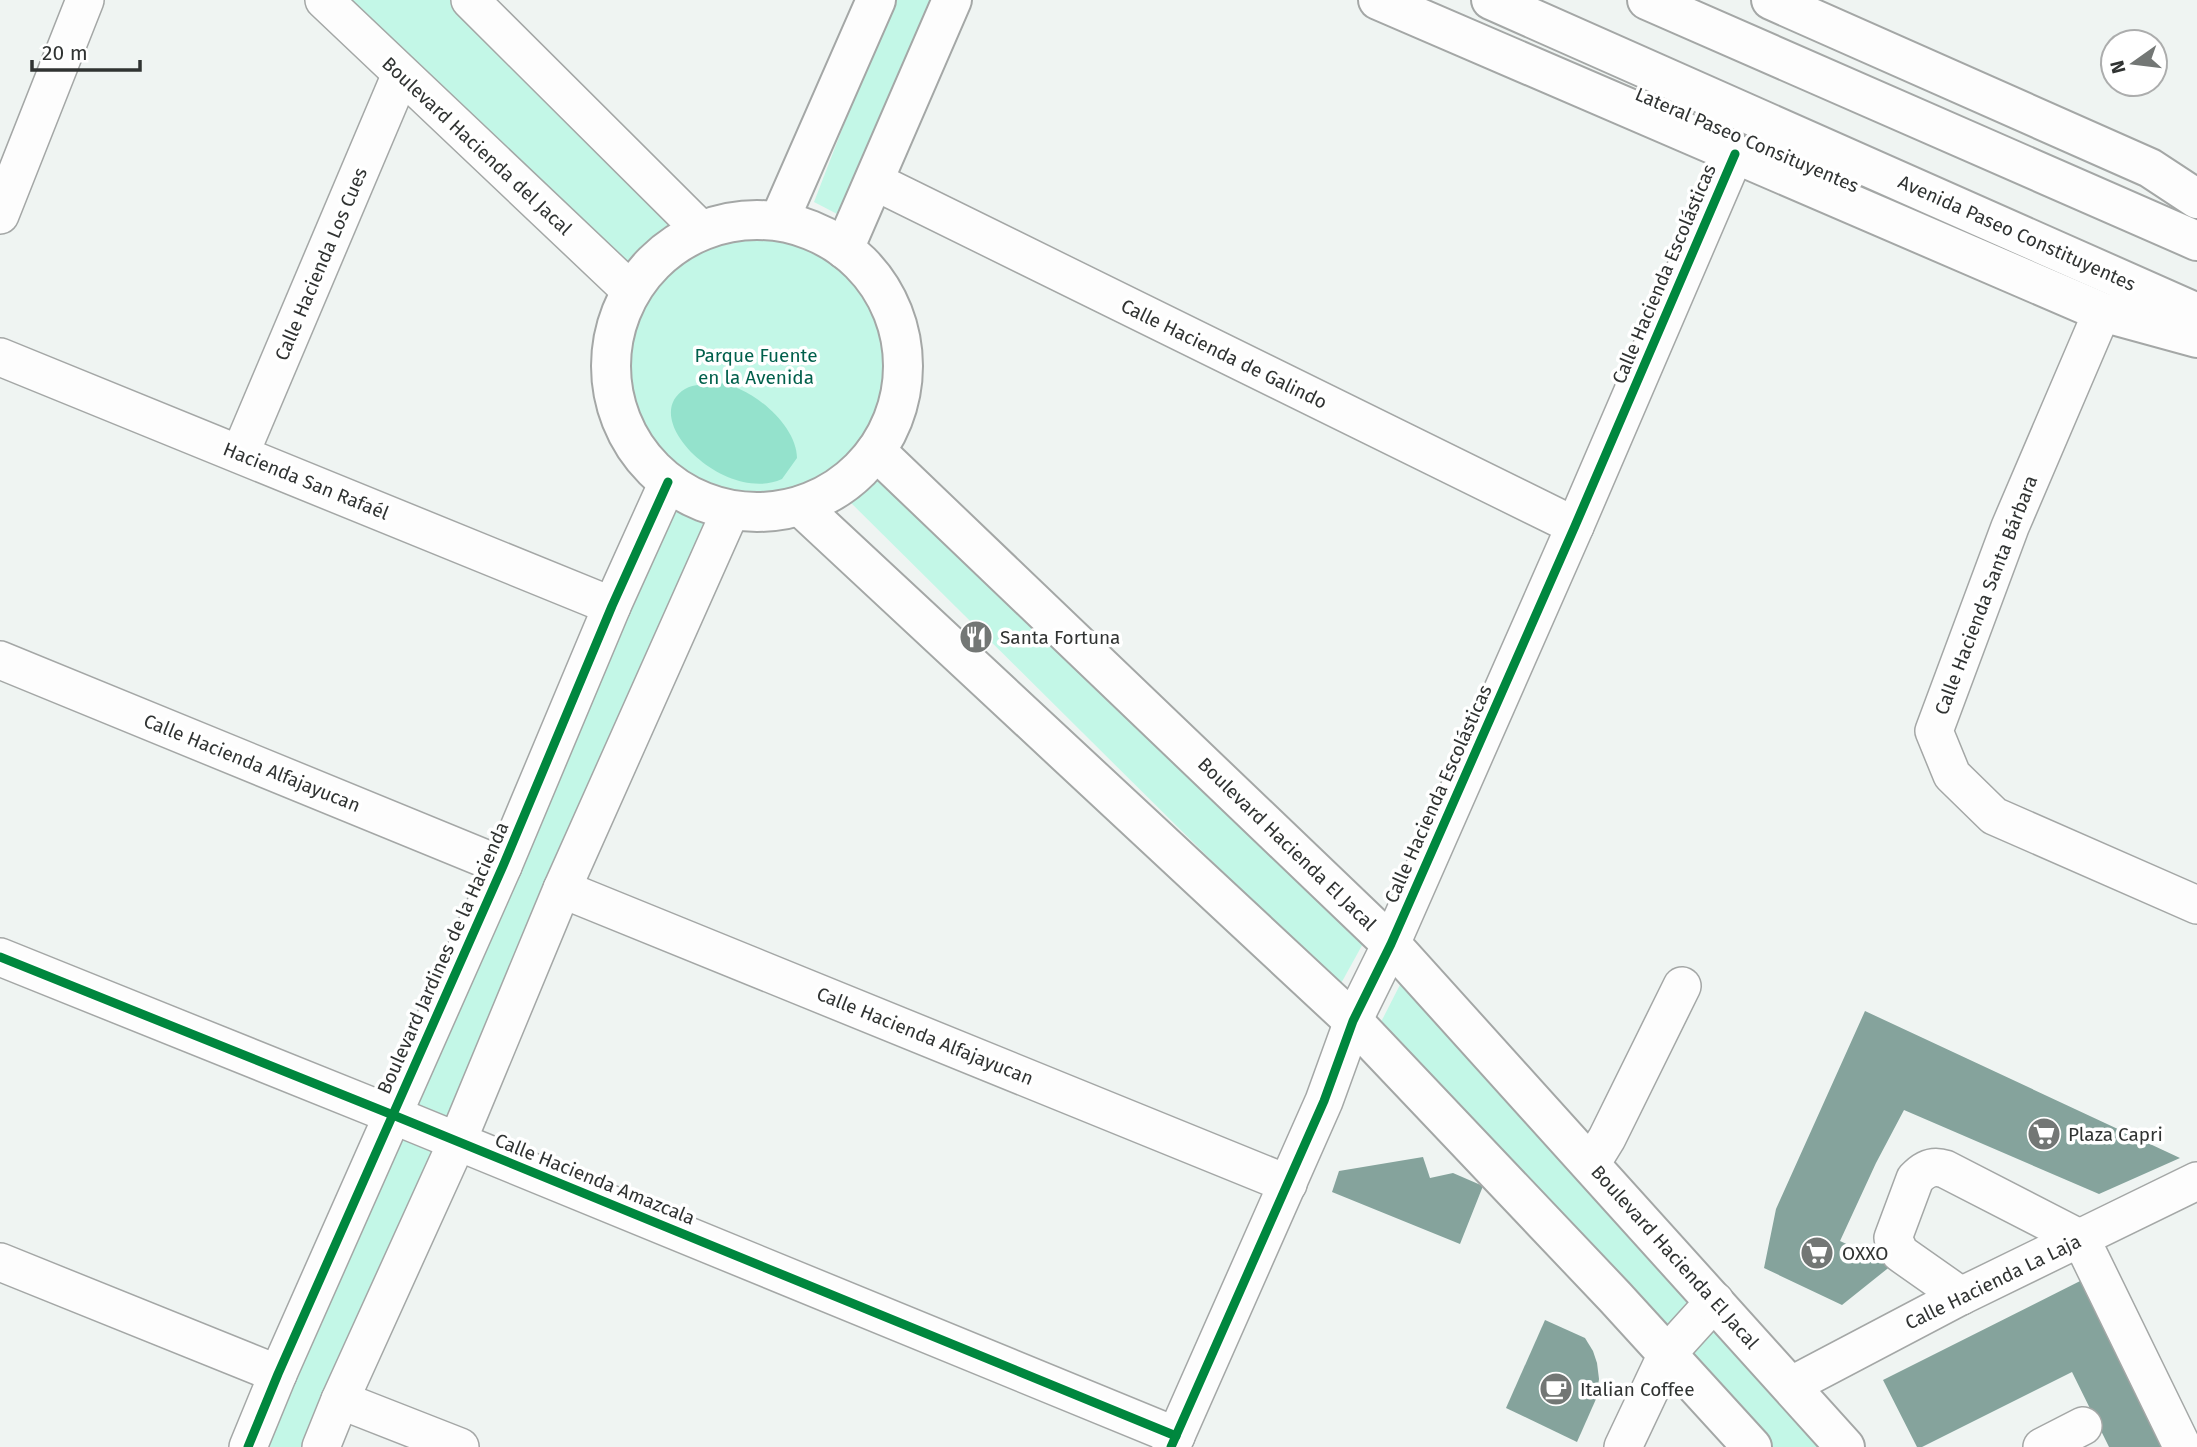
<svg xmlns="http://www.w3.org/2000/svg" width="2197" height="1447" font-family="'Fira Sans',sans-serif">
<rect width="100%" height="100%" fill="#eff4f2"/>
<g fill="#c3f7e7">
<polygon points="340,0 453,0 686,227 624,273"/>
<polygon points="892,0 932,0 843,217 814,202"/>
<circle cx="756" cy="365" r="145"/>
<polygon points="876,466 1365,940 1339,987 841,493"/>
<polygon points="668,493 718,512 317,1447 263,1447"/>
<polygon points="1406,973 1698,1301 1665,1336 1381,1022"/>
<polygon points="1716,1318 1832,1447 1769,1447 1685,1354"/>
</g>
<path fill="#94e2cc" d="M717,383C748,384 797,424 797,458L782,479C726,505 636,419 685,389C694,384 706,384 717,383Z"/>
<g fill="#85a39c">
<polygon points="1865,1011 2180,1158 2099,1194 1904,1110 1876,1163 1840,1241 1892,1265 1842,1305 1764,1268 1776,1209"/>
<polygon points="1423,1157 1430,1178 1453,1173 1483,1186 1460,1244 1332,1192 1339,1171"/>
<polygon points="2094,1274 2180,1447 2109,1447 2072,1372 1922,1447 1917,1447 1883,1380"/>
<polygon points="1545,1320 1585,1338 1593,1351 1597,1363 1599,1379 1596,1399 1577,1442 1506,1408"/>
</g>
<g fill="none" stroke-linecap="round" stroke-linejoin="round">
<defs>
<g id="minor">
<polyline points="324,0 631,291"/>
<polyline points="470,0 701,230"/>
<polyline points="874,181 1575,526"/>
<polyline points="0,215 85,0"/>
<polyline points="2102,312 2010,527 1934,731 1952,775 1994,816 2197,905"/>
<polyline points="0,357 612,606"/>
<polyline points="240,454 401,74"/>
<polyline points="0,660 503,866"/>
<polyline points="562,889 1288,1184"/>
<polyline points="0,957 393,1115 1176,1436"/>
<polyline points="1591,1164 1607,1138 1682,986"/>
<polyline points="0,1262 278,1374"/>
<path d="M1961,1296L1900,1253L1893,1238L1915,1179C1924,1169 1933,1165 1945,1169L2081,1239L2181,1444"/>
<polyline points="1790,1386 1961,1296 2197,1181"/>
<polyline points="340,1400 460,1447"/>
<polyline points="248,1447 278,1374 503,866 612,606 668,482"/>
<polyline points="321,1447 340,1400 457,1142 562,889 731,510"/>
<polyline points="1171,1447 1324,1101 1353,1021 1391,944 1575,526 1735,154"/>
<polyline points="1623,1447 1667,1354 1715,1301"/>
<polyline points="2042,1447 2083,1426"/>
</g>
<g id="major">
<polyline points="1378,0 2102,312 2197,338"/>
<polyline points="1771,0 2150,168 2197,199"/>
<circle cx="757" cy="366" r="146"/>
<polyline points="779,221 876,0"/>
<polyline points="844,249 952,0"/>
<polyline points="876,451 1391,944 1845,1447"/>
<polyline points="800,506 1353,1021 1615,1297 1752,1447"/>
</g>
<g id="highway">
<polyline points="1491,0 2197,313"/>
<polyline points="1647,0 2197,241"/>
</g>
</defs>
<use href="#minor" stroke="#a4a7a6" stroke-width="40"/>
<use href="#major" stroke="#a4a7a6" stroke-width="42"/>
<use href="#highway" stroke="#a4a7a6" stroke-width="42"/>
<use href="#minor" stroke="#fdfdfd" stroke-width="37"/>
<use href="#major" stroke="#fdfdfd" stroke-width="38"/>
<use href="#highway" stroke="#fdfdfd" stroke-width="38"/>
<defs>
<g id="cycleway">
<polyline points="0,957 393,1115 1176,1436"/>
<polyline points="248,1447 278,1374 503,866 612,606 668,482"/>
<polyline points="1171,1447 1324,1101 1353,1021 1391,944 1575,526 1735,154"/>
</g>
</defs>
<use href="#cycleway" stroke="#fff" stroke-width="13"/>
<use href="#cycleway" stroke="#00873e" stroke-width="9"/>
</g>
<defs>
<symbol id="restaurant-disc" viewBox="-11 -11 22 22"><circle r="9.5" fill="#737775" stroke="#fff"/><path d="M-5-6h1v4h1v-4h1v4h1v-4h1v5L-1.5 .5V6h-2V.5L-5-1ZM5-6V6H3V1.5H1.5Q1.5-4 5-6Z" fill="#fff"/></symbol>
<symbol id="supermarket-disc" viewBox="-11 -11 22 22"><circle r="9.5" fill="#737775" stroke="#fff"/><path d="M-6-5.5h2.5l.6 2H6L4.5 2H-2.5L-4.4-4H-6ZM-1.5 3.2a1.3 1.3 0 1 0 .1 0ZM3 3.2a1.3 1.3 0 1 0 .1 0Z" fill="#fff"/></symbol>
<symbol id="cafe-disc" viewBox="-11 -11 22 22"><circle r="9.5" fill="#737775" stroke="#fff"/><path d="M-5.5-4.5H6V0H3Q3 3.5 0 3.5H-2.5Q-5.5 3.5-5.5 0ZM3-3.2v2h1.7v-2ZM-6 4.5H4V6H-6Z" fill="#fff"/></symbol>
</defs>
<g fill-rule="evenodd">
<use href="#restaurant-disc" x="957" y="618" width="38" height="38"/>
<use href="#supermarket-disc" x="2025" y="1115" width="38" height="38"/>
<use href="#supermarket-disc" x="1798" y="1234" width="38" height="38"/>
<use href="#cafe-disc" x="1537" y="1370" width="38" height="38"/>
</g>
<g text-anchor="middle" dominant-baseline="central" stroke-width="7" stroke-linejoin="round" paint-order="stroke">
<g font-size="19" fill="#303332" stroke="#fff">
<text transform="translate(1747 140) rotate(23)">Lateral Paseo Consituyentes</text>
<text transform="translate(477 146) rotate(43)">Boulevard Hacienda del Jacal</text>
<text transform="translate(2017 233) rotate(24)">Avenida Paseo Constituyentes</text>
<text transform="translate(321 264) rotate(-67)">Calle Hacienda Los Cues</text>
<text transform="translate(1664 274) rotate(-67)">Calle Hacienda Escolásticas</text>
<text transform="translate(1224 354) rotate(26)">Calle Hacienda de Galindo</text>
<text transform="translate(306 481) rotate(22)">Hacienda San Rafaél</text>
<text transform="translate(1986 595) rotate(-69)">Calle Hacienda Santa Bárbara</text>
<text transform="translate(252 763) rotate(22)">Calle Hacienda Alfajayucan</text>
<text transform="translate(1438 794) rotate(-66)">Calle Hacienda Escolásticas</text>
<text transform="translate(1287 844) rotate(44)">Boulevard Hacienda El Jacal</text>
<text transform="translate(443 958) rotate(-66)">Boulevard Jardines de la Hacienda</text>
<text transform="translate(925 1036) rotate(22)">Calle Hacienda Alfajayucan</text>
<text transform="translate(595 1179) rotate(22)">Calle Hacienda Amazcala</text>
<text transform="translate(1675 1257) rotate(48)">Boulevard Hacienda El Jacal</text>
<text transform="translate(1993 1282) rotate(-26)">Calle Hacienda La Laja</text>
</g>
<g font-size="19" fill="#005f4b" stroke="#fff">
<text x="756" y="355">Parque Fuente<tspan x="756" dy="22">en la Avenida</tspan></text>
</g>
<g font-size="19" fill="#303332" stroke="#fff" text-anchor="start">
<text x="1000" y="637">Santa Fortuna</text>
<text x="2068" y="1134">Plaza Capri</text>
<text x="1842" y="1253">OXXO</text>
<text x="1580" y="1389">Italian Coffee</text>
</g>
</g>
<g transform="translate(2134 63) rotate(256)"><circle r="33" fill="#ffffff" stroke="#acadad" stroke-width="2"/>
<path d="M0-5L12 26L0 18L-12 26Z" fill="#737775"/>
<text y="-10" font-size="19" font-weight="bold" text-anchor="middle" fill="#303332">N</text>
</g>
<path d="M32 60v10h108v-10" fill="none" stroke="#303332" stroke-width="3.5"/>
<text x="42" y="60" font-size="21" fill="#303332" stroke="#ffffff" stroke-width="5" paint-order="stroke">20 m</text>
</svg>
